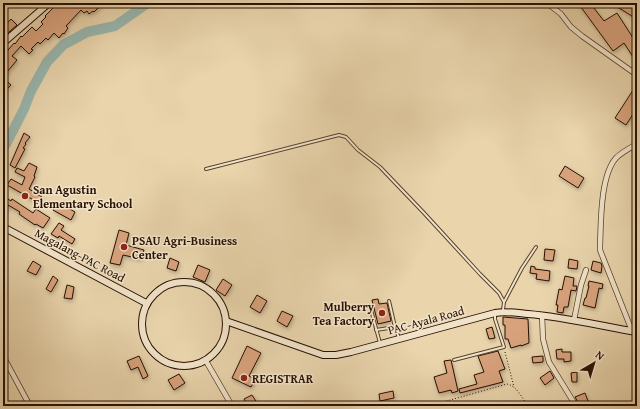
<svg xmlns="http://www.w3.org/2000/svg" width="640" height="409" font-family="'Gentium Book Plus',serif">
<defs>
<filter id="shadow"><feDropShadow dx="1" dy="2" stdDeviation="2" flood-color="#0004"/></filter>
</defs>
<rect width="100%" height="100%" fill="#e9d4ac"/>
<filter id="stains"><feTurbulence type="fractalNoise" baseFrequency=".005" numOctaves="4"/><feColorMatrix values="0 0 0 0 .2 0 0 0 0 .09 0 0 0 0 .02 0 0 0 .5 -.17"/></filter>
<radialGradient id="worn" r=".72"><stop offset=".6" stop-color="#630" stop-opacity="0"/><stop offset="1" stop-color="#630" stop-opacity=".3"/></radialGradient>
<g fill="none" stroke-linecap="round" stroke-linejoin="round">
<polyline stroke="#98b7af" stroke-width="10" points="3,148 6,144 24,109 31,91 47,62 63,45 87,32 115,26 145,5 146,3"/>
</g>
<g fill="#d7a27c" stroke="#271000" filter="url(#shadow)">
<polygon points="60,3 103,3 94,12 93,11 89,14 87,11 84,13 81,10 66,26 68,28 64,34 63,33 59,38 54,33 48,40 46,38 40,44 38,42 31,49 33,50 29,54 21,46 12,56 17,60 7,72 8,73 3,78 11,85 8,88 3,84 3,56 14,43 15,44 21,36 22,37 32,27 36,31 43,24 41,22 46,17 45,16 56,5 57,6"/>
<polygon points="578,3 590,3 604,21 617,13 637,44 637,63 624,43 613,51"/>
<polygon points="611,3 637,3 637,14 635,18"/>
<polygon points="11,19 17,25 3,37 3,28"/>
<polygon points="637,84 637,108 626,125 615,118"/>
<polygon points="24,133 30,137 25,143 26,144 23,148 25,149 15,168 10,165"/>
<polygon points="29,163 37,167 34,176 35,177 29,189 42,197 39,203 7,185 11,179 22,185 25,177 15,172 17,168 24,171"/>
<polygon points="565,166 584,178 578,188 559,176"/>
<polygon points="3,196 11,201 12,199 33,213 36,209 50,218 43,228 36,224 35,225 19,214 20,212 8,205 3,214"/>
<polygon points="58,203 68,209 68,208 75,212 71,220 53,210"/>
<polygon points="59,223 64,226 61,230 75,239 72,244 59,236 58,238 51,234"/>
<polygon points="119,230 129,233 126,245 144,250 141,259 123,255 120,265 110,263"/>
<polygon points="545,249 555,250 553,261 544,260"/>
<polygon points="170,258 179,262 176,271 167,268"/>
<polygon points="569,259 578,261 577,269 568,268"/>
<polygon points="33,261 41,266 36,275 27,271"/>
<polygon points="593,261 601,263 602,266 601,273 591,270"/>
<polygon points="198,265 210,270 205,282 193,277"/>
<polygon points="531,266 535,267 535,269 550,271 549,281 536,279 537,274 530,273"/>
<polygon points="53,276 58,280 51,292 46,289"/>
<polygon points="565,276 574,278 573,286 577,286 576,291 571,290 568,307 564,307 563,313 557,312 558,305 556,305 559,289 562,290"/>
<polygon points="223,279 232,285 225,296 216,290"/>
<polygon points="589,281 603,284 602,289 599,288 595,308 583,305 585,298 586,298 589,286 588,286"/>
<polygon points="67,285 74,287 72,299 64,298"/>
<polygon points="257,295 267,301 260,313 250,307"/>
<polygon points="378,299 379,304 387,303 391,321 378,324 372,300"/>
<polygon points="282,311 293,316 287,327 277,321"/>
<polygon points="503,317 528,319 529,343 521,346 521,345 511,348 508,339 505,339 505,325 503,325"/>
<polygon points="492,327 495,338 489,339 486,329"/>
<polygon points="247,346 261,353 249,376 255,379 251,387 232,378"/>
<polygon points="562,349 562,352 571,352 571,361 564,362 564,359 557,359 556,350"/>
<polygon points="498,351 505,369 499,371 503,382 460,393 459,389 477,384 474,375 484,372 478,356"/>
<polygon points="139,356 148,376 143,379 138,367 131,370 127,361"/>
<polygon points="543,356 543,362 533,363 532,357"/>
<polygon points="451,360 458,391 452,393 451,390 439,393 434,377 447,373 444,361"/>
<polygon points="550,371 554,378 545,385 540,378"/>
<polygon points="577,372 577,382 572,382 571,373"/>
<polygon points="179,374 185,383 174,390 168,380"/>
<polygon points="393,391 394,398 380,401 379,394"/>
<polygon points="585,393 588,401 579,404 575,397"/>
<polygon points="252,395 259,406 248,406 244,399"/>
</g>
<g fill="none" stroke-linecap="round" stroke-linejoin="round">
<defs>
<g id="lane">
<polyline points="206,169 339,135 346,137 358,150 380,167 424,213 480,274 499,293 504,302 503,310"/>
<polyline points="389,301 395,327 399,338"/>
<polyline points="504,302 522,268 536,247"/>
<polyline points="371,310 380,343"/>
<polyline points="376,330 395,327"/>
<polyline points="454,360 504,347 495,319 495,314"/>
</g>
<g id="street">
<polyline points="547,3 561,14 571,27 582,36 637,75"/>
<polyline points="542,315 543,339 549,362 576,406"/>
<polyline points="574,320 581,285 586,270"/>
<path d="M632,331L600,250V247C601,223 600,176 616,158C622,152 630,148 637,144"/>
<polyline points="3,356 30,406"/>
<polyline points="206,361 232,406"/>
</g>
<g id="secondary">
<polyline points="3,43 49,3"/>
<polyline points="3,227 146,303"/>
<circle cx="184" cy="324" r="42"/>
<path d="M226,321L323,355H336L351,352L495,313C506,311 517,313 528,314C565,317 601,326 637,332"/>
</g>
</defs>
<use href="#lane" stroke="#58412b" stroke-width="4"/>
<use href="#street" stroke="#58412b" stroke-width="6"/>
<use href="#secondary" stroke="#271000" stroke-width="8"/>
<g stroke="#271000" stroke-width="1" stroke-dasharray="1 2" stroke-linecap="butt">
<polyline points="635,337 637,342"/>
<polyline points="505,352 514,387"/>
<path d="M429,406L507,384C517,386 522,398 528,406"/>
</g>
<use href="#lane" stroke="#f1e3c9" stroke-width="2"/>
<use href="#street" stroke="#f1e3c9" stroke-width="4.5"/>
<use href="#secondary" stroke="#f1e3c9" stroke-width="6"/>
</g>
<g fill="#8f2418" stroke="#f1e3c9" stroke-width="1.5">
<circle cx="25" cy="196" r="4"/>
<circle cx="124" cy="247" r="4"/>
<circle cx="382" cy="313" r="4"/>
<circle cx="244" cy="378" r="4"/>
</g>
<g text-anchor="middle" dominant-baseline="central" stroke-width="3" stroke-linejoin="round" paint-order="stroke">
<g font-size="12" font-weight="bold" fill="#271000" stroke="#f1e3c9" text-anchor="start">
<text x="33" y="189">San Agustin<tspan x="33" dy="14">Elementary School</tspan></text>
<text x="132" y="240">PSAU Agri-Business<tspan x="132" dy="14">Center</tspan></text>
<text x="374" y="306" text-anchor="end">Mulberry<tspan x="374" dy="14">Tea Factory</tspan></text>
<text x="252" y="378">REGISTRAR</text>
</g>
<g font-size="12" fill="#271000" stroke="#f1e3c9">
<text transform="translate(80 255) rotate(28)">Magalang-PAC Road</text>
<text transform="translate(426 320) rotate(-15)">PAC-Ayala Road</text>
</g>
</g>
<rect width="640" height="409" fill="none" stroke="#e9d4ac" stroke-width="16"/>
<rect x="4" y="4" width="632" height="401" fill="none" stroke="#271000" stroke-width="2"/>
<rect x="8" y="8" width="624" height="393" fill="none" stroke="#271000"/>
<g transform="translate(594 363) rotate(38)" stroke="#f1e3c9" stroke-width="3" paint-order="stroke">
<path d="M0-3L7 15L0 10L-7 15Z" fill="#271000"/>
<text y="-6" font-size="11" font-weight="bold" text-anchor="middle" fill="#271000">N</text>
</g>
<rect width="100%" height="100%" filter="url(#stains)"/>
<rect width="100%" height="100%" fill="url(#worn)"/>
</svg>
